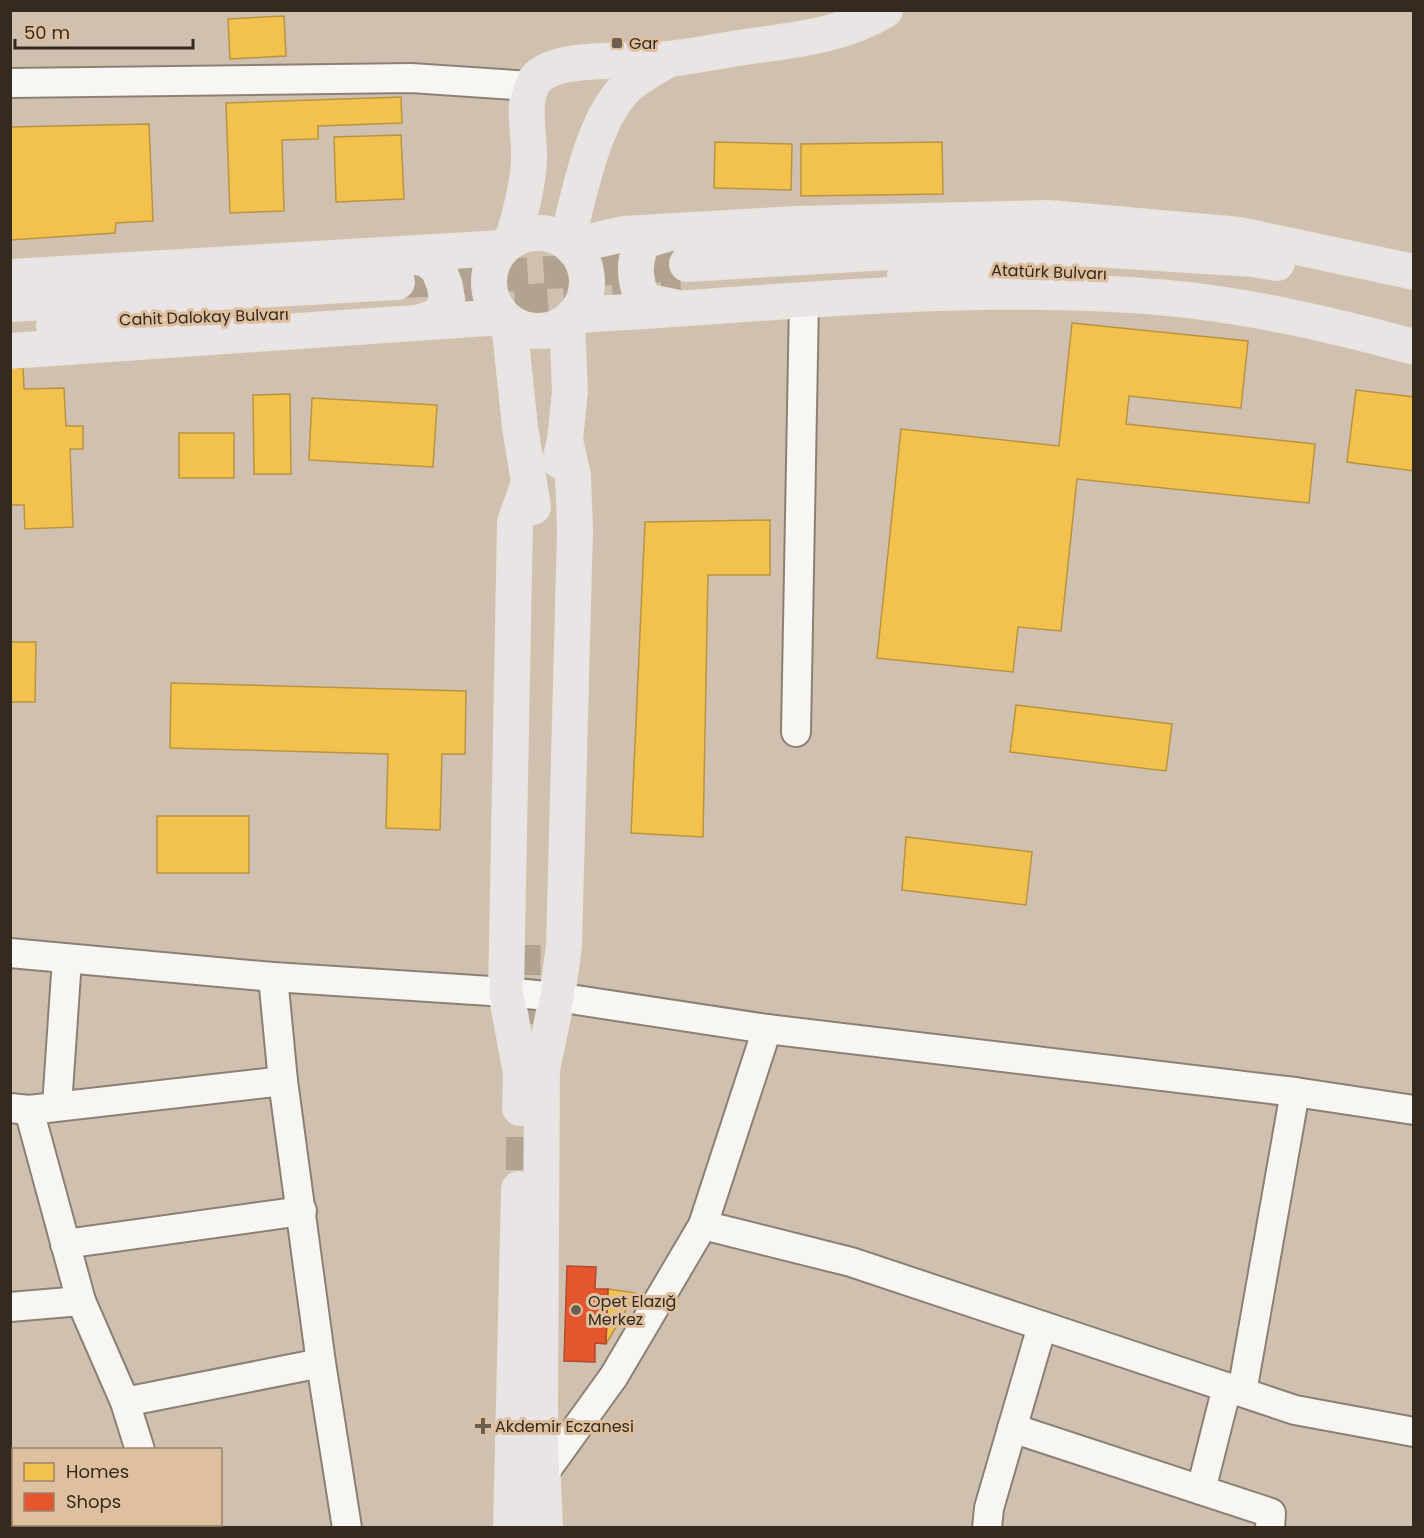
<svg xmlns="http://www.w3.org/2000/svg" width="1424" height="1538" font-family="Poppins,sans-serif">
<rect width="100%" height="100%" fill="#d0c0af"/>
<g fill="#f2c14e" stroke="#b99440" stroke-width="1.5">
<polygon points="284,16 286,56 230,59 228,19"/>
<polygon points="401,97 402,123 318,126 318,139 282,140 284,211 230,213 226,103"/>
<polygon points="149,124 153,221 116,223 115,233 10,240 10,127"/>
<polygon points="401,135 404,199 336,202 334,137"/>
<polygon points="715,142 792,144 791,190 714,188"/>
<polygon points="942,142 943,194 801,196 801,144"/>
<polygon points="1072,323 1248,341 1241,408 1129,396 1126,424 1315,444 1309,503 1077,479 1061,631 1018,627 1013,672 877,658 901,429 1059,446"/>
<polygon points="10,368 23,368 24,389 64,388 66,426 83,426 83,449 70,449 73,527 25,529 24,505 10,505"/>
<polygon points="1356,390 1414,397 1414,471 1347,462"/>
<polygon points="290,394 291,474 254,474 253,395"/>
<polygon points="312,398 437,405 433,467 309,460"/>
<rect x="179" y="433" width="55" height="45"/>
<polygon points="770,520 770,575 708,575 703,837 631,833 645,522"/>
<polygon points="10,642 36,642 35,702 10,702"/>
<polygon points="171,683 466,691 465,754 442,754 440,830 386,828 388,754 170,748"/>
<polygon points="1016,705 1172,724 1166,771 1010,752"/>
<rect x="157" y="816" width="92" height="57"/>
<polygon points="906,837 1032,852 1026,905 902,890"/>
<polygon points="608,1289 636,1293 606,1344"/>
</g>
<polygon fill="#e4572e" stroke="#b04a29" stroke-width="1.5" points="567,1266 596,1267 595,1289 608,1289 606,1344 595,1343 595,1362 564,1361"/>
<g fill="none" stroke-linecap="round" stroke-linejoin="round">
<g stroke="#b1a292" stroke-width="33" stroke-dasharray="33 16" stroke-linecap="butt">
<polyline points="397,282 687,264"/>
<polyline points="466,305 681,290"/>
<polyline points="524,1024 524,945"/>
<polyline points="522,1219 523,1079"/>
</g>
<defs>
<g id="minor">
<polyline points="10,83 411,78 531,86"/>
<polyline points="796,732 804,301"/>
<polyline points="10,953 273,977 506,992 557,997 767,1029 1295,1092 1414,1110"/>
<polyline points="273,977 283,1081 321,1363 347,1528"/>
<polyline points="57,1106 67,959"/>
<polyline points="10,1108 29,1110 283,1081"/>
<polyline points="29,1110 81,1301 125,1402 140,1450"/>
<polyline points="703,1225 767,1029"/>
<polyline points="65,1244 302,1211"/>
<polyline points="10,1307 81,1301"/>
<polyline points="1242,1392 1295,1092"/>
<polyline points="125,1402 321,1363"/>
<polyline points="1012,1428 1271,1513 1270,1528"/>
<polyline points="10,1471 14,1490"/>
<polyline points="542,1476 614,1376 703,1225 851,1262 1295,1410 1414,1432"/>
<polyline points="1201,1490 1227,1387"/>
<polyline points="19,1524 19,1528"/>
<polyline points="165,1524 166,1528"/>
<polyline points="987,1528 989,1508 1042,1326"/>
</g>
<g id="major">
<circle cx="538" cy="282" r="49"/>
<path d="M670,233L643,241C633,261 634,279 643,301L674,307"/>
<path d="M513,239C520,213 528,187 529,159C530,137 522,108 531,87C536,74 551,68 564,65C598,58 634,62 668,59C694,56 719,51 745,47C793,40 842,36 885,10"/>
<path d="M567,242C579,196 593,115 630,84C642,74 656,67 669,59"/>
<polyline points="571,246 623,234 795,224 1049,218 1240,235 1414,272"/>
<polyline points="406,256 425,258 438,268 445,286 447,300 440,315 421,322"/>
<polyline points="687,264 976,247 1093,249 1253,259 1277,263"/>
<polyline points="905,275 959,270 1009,271"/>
<polyline points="10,277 502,248"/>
<polyline points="10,304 397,282"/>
<path d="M574,315C770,305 974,280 1169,298C1252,306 1333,325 1414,347"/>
<polyline points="509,322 520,427 533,507"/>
<polyline points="54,326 126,319 182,317"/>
<polyline points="10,351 502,317"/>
<polyline points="560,461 565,440 570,391 567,322"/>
<polyline points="520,1108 521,1074 506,992 515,522 528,486"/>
<polyline points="511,1528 519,1189"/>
<polyline points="545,1528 540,1410 542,1070 557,997 564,946 575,530 573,476 565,440"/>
</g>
</defs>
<use href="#minor" stroke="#8c8073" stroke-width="32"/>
<use href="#major" stroke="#eae3db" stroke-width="36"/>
<use href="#minor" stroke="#f8f6f3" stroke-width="28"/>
<use href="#major" stroke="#e9e4e6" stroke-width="33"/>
</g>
<g fill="#6b5e51" stroke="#dec0a1" stroke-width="2">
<rect x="611" y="37" width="12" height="12" rx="3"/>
<circle cx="576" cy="1310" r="6"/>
<path d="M480 1417h6v6h6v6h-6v6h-6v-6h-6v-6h6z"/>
</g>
<g text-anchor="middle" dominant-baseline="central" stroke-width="6" stroke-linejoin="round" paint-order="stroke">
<g font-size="16" fill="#352a1e" stroke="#dec0a1" text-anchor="start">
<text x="629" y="43">Gar</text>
<text x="588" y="1301">Opet Elazığ<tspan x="588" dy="18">Merkez</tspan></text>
<text x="495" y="1426">Akdemir Eczanesi</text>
</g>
<g font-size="16" fill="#352a1e" stroke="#dec0a1">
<text transform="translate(1049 272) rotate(2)">Atatürk Bulvarı</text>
<text transform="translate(204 317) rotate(-2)">Cahit Dalokay Bulvarı</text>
</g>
</g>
<rect width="1424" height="1538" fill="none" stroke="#352a1e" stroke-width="24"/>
<rect x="12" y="1448" width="210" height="78" fill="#dec0a1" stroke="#9a846d" stroke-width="1.5"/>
<rect x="24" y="1463" width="30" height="18" fill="#f2c14e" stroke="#9a846d" stroke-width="1.5"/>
<text x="66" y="1478" font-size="18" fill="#352a1e">Homes</text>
<rect x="24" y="1493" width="30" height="18" fill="#e4572e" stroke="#9a846d" stroke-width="1.5"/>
<text x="66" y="1508" font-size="18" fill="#352a1e">Shops</text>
<path d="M15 39v9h178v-9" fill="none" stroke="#352a1e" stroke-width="3"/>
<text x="24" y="39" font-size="18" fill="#352a1e" stroke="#dec0a1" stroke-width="4.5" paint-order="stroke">50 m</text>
</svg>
